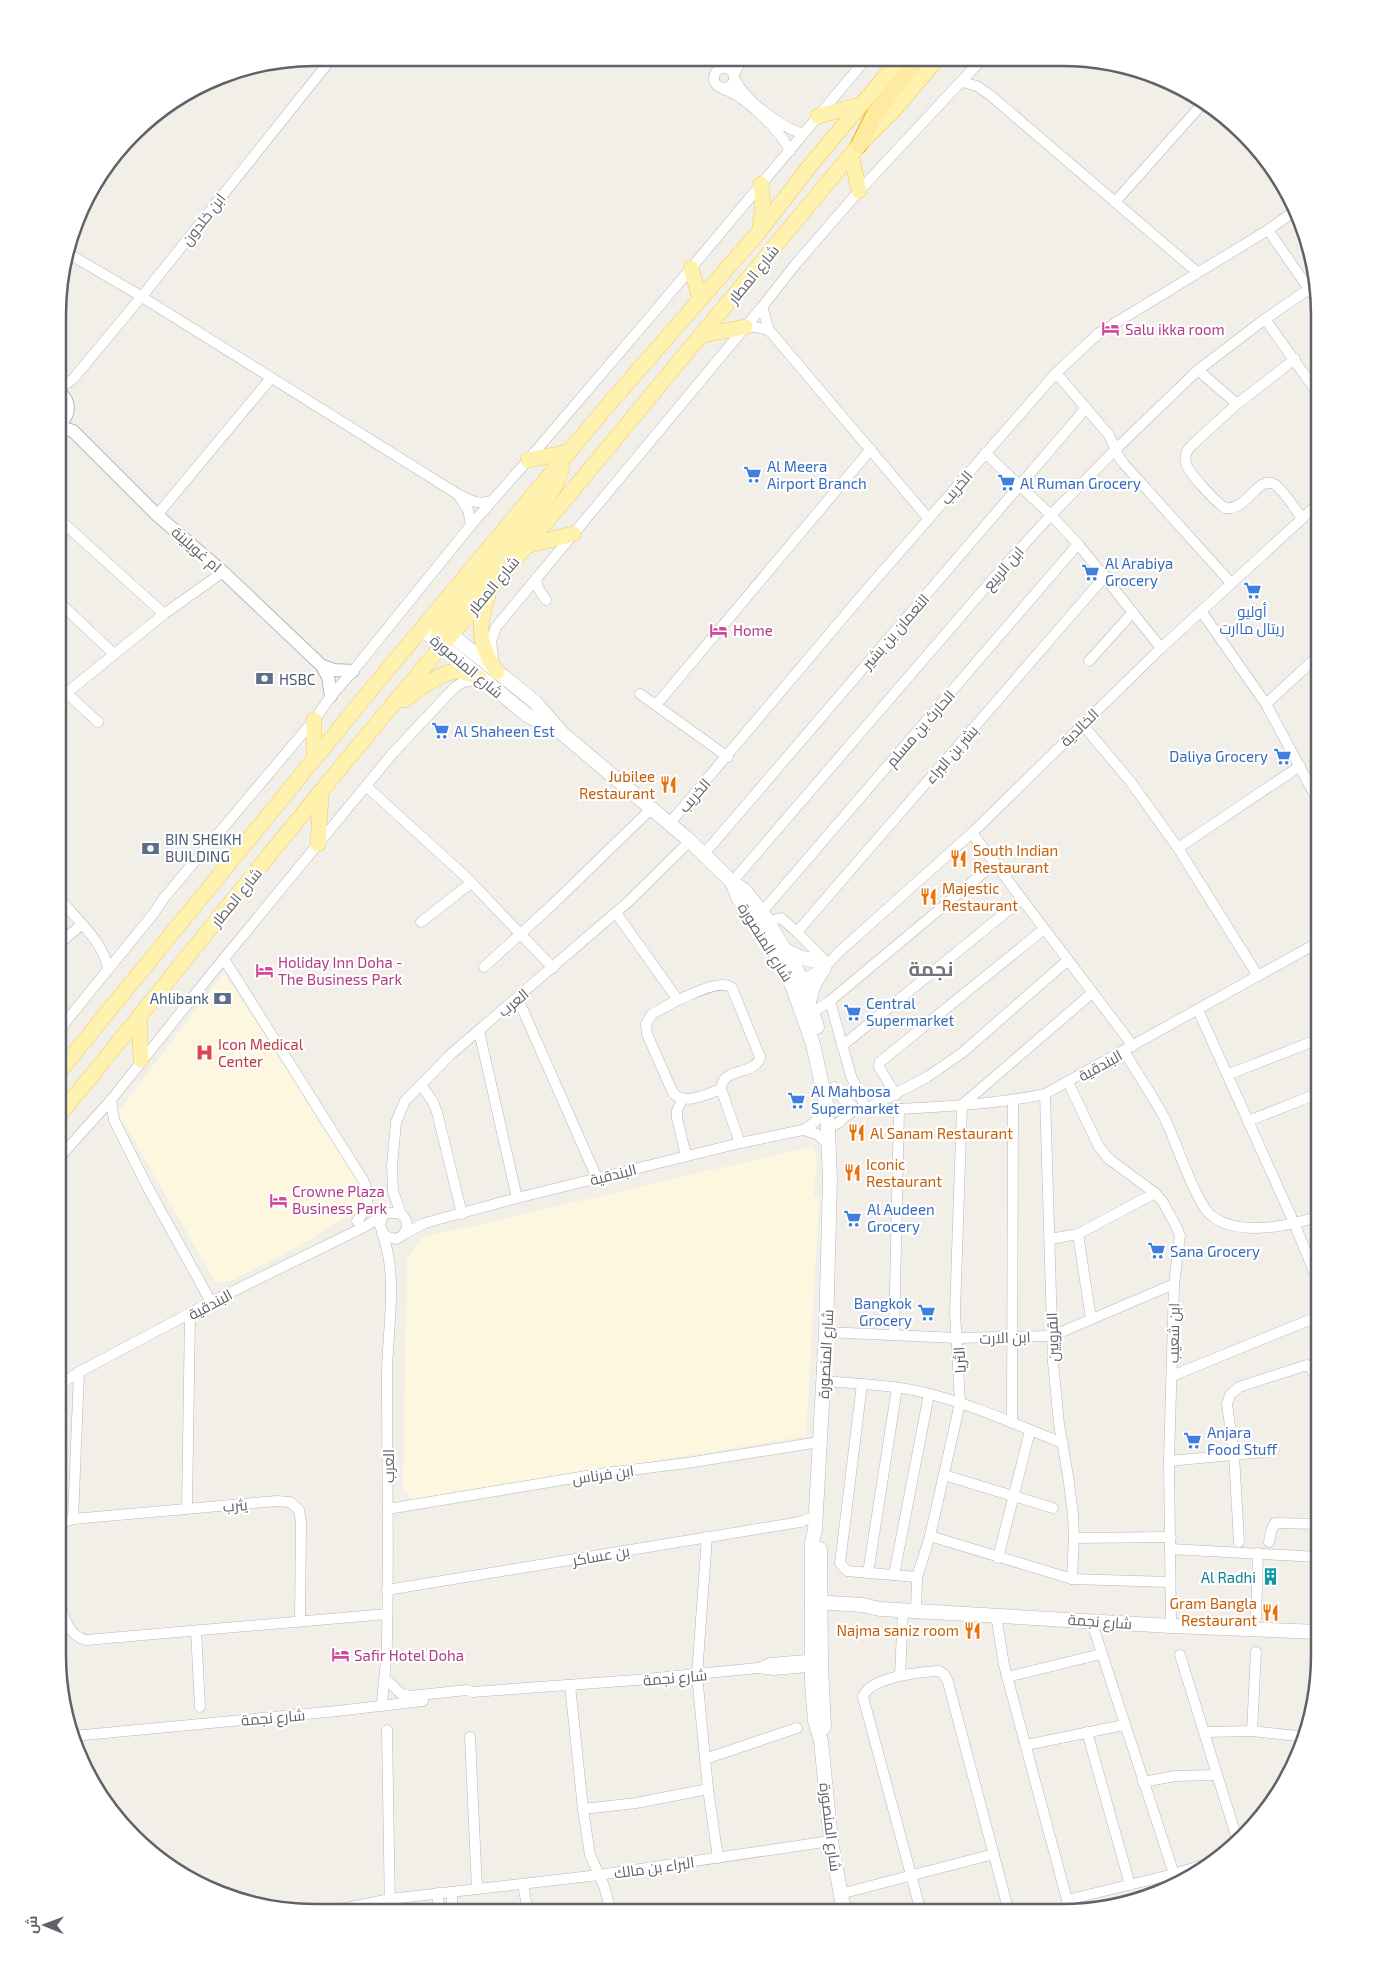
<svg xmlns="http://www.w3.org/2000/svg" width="1377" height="1970" font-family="'Exo 2',Cairo,sans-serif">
<rect width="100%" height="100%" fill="#f1efe8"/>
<g fill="#fef7e0">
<polygon points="224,973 362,1184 362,1207 292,1250 231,1281 216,1283 118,1112"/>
<polygon points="814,1146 817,1162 813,1197 819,1198 806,1436 412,1501 403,1488 407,1259 421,1238"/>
</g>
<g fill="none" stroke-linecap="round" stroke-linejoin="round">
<defs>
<g id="minor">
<circle cx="724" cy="78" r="10"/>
<polyline points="734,74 742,59"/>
<path d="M735,79C744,100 781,127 803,134"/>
<polyline points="962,82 977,86 990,95 1197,272"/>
<path d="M723,89C744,95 781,131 790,151"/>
<polyline points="1115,202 1204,102"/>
<polyline points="1268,230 1318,302"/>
<path d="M69,254L134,292L459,495C471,501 478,505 491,501"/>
<polyline points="762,307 769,330 928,518"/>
<polyline points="1265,319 1319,395"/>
<polyline points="745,327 756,327 769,330"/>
<path d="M1295,359L1237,404L1192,445C1187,450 1184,456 1186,463C1188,473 1216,502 1225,508C1246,512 1258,475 1274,484C1283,489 1295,509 1302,518"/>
<polyline points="1198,370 1237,404"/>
<polyline points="1056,373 1109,435 1119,457 1124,464 1231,583"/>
<polyline points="60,388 73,379 147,290 332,58"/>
<polyline points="985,453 1051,515 1078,544 1161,648"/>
<polyline points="459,496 468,510 471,525"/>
<polyline points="157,515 271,378"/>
<polyline points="59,519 164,614"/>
<polyline points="536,578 538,588 546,600"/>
<polyline points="59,602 113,653"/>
<polyline points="1201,611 1266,704 1319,803"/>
<polyline points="493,657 491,641 496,627 762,307 795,265 859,191 982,59"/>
<polyline points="1089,661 1133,612"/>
<polyline points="59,686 98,722"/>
<polyline points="640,694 728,757"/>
<polyline points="59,699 164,614 223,572"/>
<polyline points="1266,704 1319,655"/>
<polyline points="656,705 871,449"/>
<polyline points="1082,724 1130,781 1178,848 1258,976"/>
<polyline points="366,786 466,877 553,968"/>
<polyline points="669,824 863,594 1056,373 1099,333 1268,230 1296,210"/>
<polyline points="972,833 1133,1046"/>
<polyline points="1178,848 1300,766"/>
<polyline points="704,854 1086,408"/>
<polyline points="732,882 998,573 1051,515 1116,449 1198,370 1265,319 1309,289"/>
<path d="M59,898C76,919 104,942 108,969"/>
<polyline points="762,912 1078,544"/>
<path d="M616,913L678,1000C691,995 721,978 732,988L760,1057C756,1076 722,1066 721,1089L740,1143"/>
<polyline points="768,921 781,918 797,932 823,959"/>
<polyline points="421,922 471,883"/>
<polyline points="797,932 1105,576"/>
<polyline points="59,944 81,925"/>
<path d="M224,959L363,1180C371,1196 368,1208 357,1221"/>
<polyline points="484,967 551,906 652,808"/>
<polyline points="796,983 824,968 839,952 972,833 1161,648 1319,503"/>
<polyline points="518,999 597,1178"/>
<path d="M678,1000L652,1014L646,1024L647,1034L673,1093C685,1106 707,1094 721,1089"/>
<polyline points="830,1001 851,1076 866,1109 927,1077 962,1053 1068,960"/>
<polyline points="1198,1010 1295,1225 1319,1284"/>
<polyline points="812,1013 830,1001 995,863"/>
<polyline points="59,1030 154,913 164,898 314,720 331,696 353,671 471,525 528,460 656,310 866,59"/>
<polyline points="479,1031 517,1198"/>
<polyline points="842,1046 1022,899"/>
<path d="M1124,1051C1137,1073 1152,1095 1164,1117C1175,1138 1196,1205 1212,1216C1239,1237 1290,1226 1319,1216"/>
<polyline points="1227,1075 1319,1039"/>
<polyline points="1068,1082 1099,1147 1109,1159 1155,1193 1163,1202 1177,1228 1180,1236 1174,1284 1169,1461 1171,1626"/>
<polyline points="421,1085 433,1102 437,1112 462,1214"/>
<polyline points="834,1087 841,1097 857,1110"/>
<polyline points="1045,1094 1053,1362 1059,1424 1068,1476 1073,1514 1074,1538 1072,1579"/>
<polyline points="896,1095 879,1067 880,1062 1044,929"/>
<polyline points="111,1100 114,1120 147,1186 211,1302"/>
<polyline points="682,1100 677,1111 677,1118 686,1156"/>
<polyline points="1248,1121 1319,1093"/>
<path d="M837,1124C844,1118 849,1111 859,1109C869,1107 888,1110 901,1109C949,1106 998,1104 1045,1094L1319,942"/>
<polyline points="803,1130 817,1134 828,1144"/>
<polyline points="58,1159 111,1100 212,973 393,753 455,687 463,682 479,679"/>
<polyline points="401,1214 393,1191 392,1166 396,1122 405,1101 450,1055 628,902 690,841"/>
<path d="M382,1233C399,1277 387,1330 387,1376C387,1464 389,1551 387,1639C387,1662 383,1683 382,1706"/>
<polyline points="404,1234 425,1223 517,1198 740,1143 803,1130 814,1123 827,1108"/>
<polyline points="1078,1234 1091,1319"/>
<polyline points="1050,1239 1078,1234 1155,1193"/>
<polyline points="826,1332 957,1338 1045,1336 1059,1333 1174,1284"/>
<polyline points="894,1335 899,1110"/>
<polyline points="1172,1376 1319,1316"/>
<path d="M824,1381C860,1384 896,1385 930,1394C976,1406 1019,1426 1063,1443"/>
<polyline points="862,1384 840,1563 847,1571 917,1577"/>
<path d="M58,1386L79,1372L211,1302L364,1227L387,1213H399C411,1220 409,1234 396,1239L385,1236L380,1226L382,1217"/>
<polyline points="1012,1423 1013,1101"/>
<polyline points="1169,1461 1274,1451"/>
<polyline points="944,1475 1053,1508"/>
<polyline points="187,1509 190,1314"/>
<polyline points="388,1509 598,1474 687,1463 819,1442"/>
<polyline points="73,1519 79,1372"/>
<polyline points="58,1524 73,1519 277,1501 290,1502 299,1510 301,1523 300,1621"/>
<polyline points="930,1536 1072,1579 1169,1582"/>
<polyline points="707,1537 697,1675 708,1789 718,1858"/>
<polyline points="1074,1538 1171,1537"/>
<polyline points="1239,1542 1234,1455 1227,1404 1230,1395 1239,1387 1307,1365 1311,1368 1319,1384"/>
<polyline points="1269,1542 1271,1531 1275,1523 1319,1524"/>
<polyline points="1170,1549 1319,1557"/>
<polyline points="998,1558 1030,1431"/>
<polyline points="868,1573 897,1388"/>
<polyline points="894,1575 929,1394"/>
<polyline points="387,1590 800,1522 815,1516"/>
<path d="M58,1596C63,1613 66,1635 86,1640L387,1614"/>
<polyline points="916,1611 917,1577 930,1536 960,1403 955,1312 962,1105 1092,993"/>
<polyline points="996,1615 1004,1665 1070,1911"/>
<polyline points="1256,1618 1258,1553"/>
<polyline points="1091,1620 1174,1874"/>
<polyline points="196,1631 200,1707"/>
<polyline points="1180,1655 1238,1842"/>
<polyline points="759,1668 770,1663 818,1659"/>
<polyline points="900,1675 903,1610"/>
<polyline points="1007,1677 1101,1654"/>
<polyline points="389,1682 401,1694 410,1696 467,1690 472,1692 636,1680 758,1668 774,1670 818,1666"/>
<polyline points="570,1685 583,1809 590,1855 604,1886 611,1911"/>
<polyline points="387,1730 390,1911"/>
<polyline points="1252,1731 1256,1652"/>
<polyline points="1087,1732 1130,1885"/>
<polyline points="1204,1732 1252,1731 1306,1737"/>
<polyline points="73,1736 337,1711 423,1701"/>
<polyline points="470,1737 477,1889"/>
<polyline points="1026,1745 1124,1725"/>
<polyline points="705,1759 797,1728"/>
<polyline points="1143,1782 1175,1776 1216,1775"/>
<polyline points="583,1809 636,1803 708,1789"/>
<polyline points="523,1885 528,1911"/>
<polyline points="452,1892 452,1911"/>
<polyline points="438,1893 438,1911"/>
<polyline points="840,1894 994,1854"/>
<polyline points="1067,1900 1174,1874 1210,1863"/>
<polyline points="336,1910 390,1899 599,1875 831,1841"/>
<path d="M921,1912L863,1697C869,1677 920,1672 939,1671L944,1674L948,1682L1009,1912"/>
</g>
<g id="tertiary">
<path d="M60,423C71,414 70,401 60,393"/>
<polyline points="60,427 73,431 157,515 223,572 322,666 328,677 331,696"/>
<polyline points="322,666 334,670 353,671"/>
</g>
<g id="secondary">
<polyline points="443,628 535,702 563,734 690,841 732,882 744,890 762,912 798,972 817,1027"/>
<polyline points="422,629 527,715 556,730"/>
<polyline points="732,882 738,897 776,954 792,985 813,1044 827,1108 830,1179 826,1332 815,1529 812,1543 812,1683 815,1721 821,1741 831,1841 844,1912"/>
<polyline points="787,951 802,958 818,961"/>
<polyline points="809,1001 814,984 824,968"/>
<polyline points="820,1549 821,1666 824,1727"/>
<polyline points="812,1602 863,1605 880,1609 1171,1626 1319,1632"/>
</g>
<g id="primary">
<polyline points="818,116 861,105"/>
<polyline points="851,154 859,191"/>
<polyline points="760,227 763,210 761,184"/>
<polyline points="691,268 700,299"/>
<polyline points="703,335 745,327"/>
<polyline points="528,460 569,452"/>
<polyline points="526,546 573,534"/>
<path d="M488,596C477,628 478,644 497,672"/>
<polyline points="442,645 438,635 439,628 549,495 556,484 562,468"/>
<path d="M404,700C416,691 442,671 457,671C465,671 473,676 480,678"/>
<polyline points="314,759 314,720"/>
<polyline points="318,844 321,794"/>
<polyline points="139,1016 141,1060"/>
<polyline points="58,1073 360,703 609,404 758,233 813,162 900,59"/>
<path d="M58,1117C201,941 341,762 489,591L823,188L859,145L895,109L937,59"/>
</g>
<polyline id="trunk" points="859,145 875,113 918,59"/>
</defs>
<use href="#minor" stroke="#b5b8bc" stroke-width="11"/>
<use href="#tertiary" stroke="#b5b8bc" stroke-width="14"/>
<use href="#secondary" stroke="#b6babf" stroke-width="15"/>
<use href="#primary" stroke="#f2c960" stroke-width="16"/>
<use href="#trunk" stroke="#f9ab00" stroke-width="18"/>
<use href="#minor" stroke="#fff" stroke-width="10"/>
<use href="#tertiary" stroke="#fff" stroke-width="12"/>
<use href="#secondary" stroke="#fff" stroke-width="14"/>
<use href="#primary" stroke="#fff2af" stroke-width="15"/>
<use href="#trunk" stroke="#feeaa1" stroke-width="16"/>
</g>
<defs>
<symbol id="hotel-bare" viewBox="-9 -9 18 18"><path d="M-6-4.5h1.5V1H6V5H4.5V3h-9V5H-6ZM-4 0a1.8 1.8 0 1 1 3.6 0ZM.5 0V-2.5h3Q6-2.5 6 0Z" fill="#d1479c" stroke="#fff" stroke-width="2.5" paint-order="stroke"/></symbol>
<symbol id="supermarket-bare" viewBox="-9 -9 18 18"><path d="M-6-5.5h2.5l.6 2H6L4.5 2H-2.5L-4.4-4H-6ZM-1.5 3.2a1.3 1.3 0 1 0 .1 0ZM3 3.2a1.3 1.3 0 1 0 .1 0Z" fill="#3f7fe0" stroke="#fff" stroke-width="2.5" paint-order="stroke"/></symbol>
<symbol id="bank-bare" viewBox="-9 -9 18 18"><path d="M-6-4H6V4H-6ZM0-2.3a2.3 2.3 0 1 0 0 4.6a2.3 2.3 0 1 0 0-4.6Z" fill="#5c6f8a" stroke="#fff" stroke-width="2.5" paint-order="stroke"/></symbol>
<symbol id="restaurant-bare" viewBox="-9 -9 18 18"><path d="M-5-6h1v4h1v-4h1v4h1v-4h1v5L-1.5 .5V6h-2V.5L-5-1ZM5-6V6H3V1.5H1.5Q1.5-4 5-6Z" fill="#e8710a" stroke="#fff" stroke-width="2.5" paint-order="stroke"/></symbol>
<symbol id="hospital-bare" viewBox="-9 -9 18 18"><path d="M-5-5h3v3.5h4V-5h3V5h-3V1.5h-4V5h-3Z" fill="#e0444e" stroke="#fff" stroke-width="2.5" paint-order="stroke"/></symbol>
<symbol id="building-bare" viewBox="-9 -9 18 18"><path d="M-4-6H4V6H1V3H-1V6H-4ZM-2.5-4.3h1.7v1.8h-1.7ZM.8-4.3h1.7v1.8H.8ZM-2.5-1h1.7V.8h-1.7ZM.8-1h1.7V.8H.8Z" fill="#0f9aa8" stroke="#fff" stroke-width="2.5" paint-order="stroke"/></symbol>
</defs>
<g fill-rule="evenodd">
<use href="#hotel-bare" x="1098" y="316" width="25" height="25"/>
<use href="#supermarket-bare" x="740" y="462" width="25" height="25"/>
<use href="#supermarket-bare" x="994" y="470" width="25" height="25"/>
<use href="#supermarket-bare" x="1078" y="560" width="25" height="25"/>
<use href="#supermarket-bare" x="1240" y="578" width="25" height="25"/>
<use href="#hotel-bare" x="706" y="618" width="25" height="25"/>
<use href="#bank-bare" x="252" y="666" width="25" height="25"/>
<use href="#supermarket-bare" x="428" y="718" width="25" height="25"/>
<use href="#supermarket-bare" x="1270" y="744" width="25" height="25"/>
<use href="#restaurant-bare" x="656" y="772" width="25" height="25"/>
<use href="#bank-bare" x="138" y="836" width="25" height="25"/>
<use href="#restaurant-bare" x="946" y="846" width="25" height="25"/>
<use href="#restaurant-bare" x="916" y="884" width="25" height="25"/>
<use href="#hotel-bare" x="252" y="958" width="25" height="25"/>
<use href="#bank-bare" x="210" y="986" width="25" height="25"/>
<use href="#supermarket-bare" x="840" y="1000" width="25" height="25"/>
<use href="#hospital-bare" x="192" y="1040" width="25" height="25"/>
<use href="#supermarket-bare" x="784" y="1088" width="25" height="25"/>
<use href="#restaurant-bare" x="844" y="1120" width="25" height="25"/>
<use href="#restaurant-bare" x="840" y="1160" width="25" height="25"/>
<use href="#hotel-bare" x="266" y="1188" width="25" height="25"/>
<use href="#supermarket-bare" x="840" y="1206" width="25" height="25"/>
<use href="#supermarket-bare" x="1144" y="1238" width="25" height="25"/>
<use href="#supermarket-bare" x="914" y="1300" width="25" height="25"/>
<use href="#supermarket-bare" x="1180" y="1428" width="25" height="25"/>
<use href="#building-bare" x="1258" y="1564" width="25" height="25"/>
<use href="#restaurant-bare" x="1258" y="1600" width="25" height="25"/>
<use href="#restaurant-bare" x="960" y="1618" width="25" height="25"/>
<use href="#hotel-bare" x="328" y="1642" width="25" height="25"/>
</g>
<g text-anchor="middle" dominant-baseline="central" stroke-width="4.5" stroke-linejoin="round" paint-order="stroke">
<g font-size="15" fill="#5f6368" stroke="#fff">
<text transform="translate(203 219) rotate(-52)">ابن خلدون</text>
<text transform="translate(753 274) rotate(-51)">شارع المطار</text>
<text transform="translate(956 487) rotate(-49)">الخريب</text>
<text transform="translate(197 549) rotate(41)">ام غويلينة</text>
<text transform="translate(1003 568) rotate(-49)">ابن الربيع</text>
<text transform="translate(493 585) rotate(-50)">شارع المطار</text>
<text transform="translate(895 631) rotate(-49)">النعمان بن بشير</text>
<text transform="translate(467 666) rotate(40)">شارع المنصورة</text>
<text transform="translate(1079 727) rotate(-44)">الخالدية</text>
<text transform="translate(920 728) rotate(-49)">الحارث بن مسلم</text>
<text transform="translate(951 754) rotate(-49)">بشر بن البراء</text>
<text transform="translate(694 795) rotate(-49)">الخريب</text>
<text transform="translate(236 897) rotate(-51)">شارع المطار</text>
<text transform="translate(766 942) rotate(58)">شارع المنصورة</text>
<text transform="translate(513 1002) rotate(-39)">العرب</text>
<text transform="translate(1100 1065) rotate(-29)">البندقية</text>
<text transform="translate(613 1174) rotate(-14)">البندقية</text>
<text transform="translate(210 1304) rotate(-28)">البندقية</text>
<text transform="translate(1173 1333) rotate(-89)">ابن شعيب</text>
<text transform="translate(1005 1337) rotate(-2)">ابن الارت</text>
<text transform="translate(1052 1337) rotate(-92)">القرويين</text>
<text transform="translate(825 1354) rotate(-87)">شارع المنصورة</text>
<text transform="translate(959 1360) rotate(-93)">الثريا</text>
<text transform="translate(388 1466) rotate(-90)">العرب</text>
<text transform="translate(603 1474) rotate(-8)">ابن فرناس</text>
<text transform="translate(235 1505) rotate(-5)">يثرب</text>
<text transform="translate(601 1555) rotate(-10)">بن عساكر</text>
<text transform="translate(1100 1621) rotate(4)">شارع نجمة</text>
<text transform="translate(675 1677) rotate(-5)">شارع نجمة</text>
<text transform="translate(273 1717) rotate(-5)">شارع نجمة</text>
<text transform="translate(831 1827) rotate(83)">شارع المنصورة</text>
<text transform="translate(654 1867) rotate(-8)">البراء بن مالك</text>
</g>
<g font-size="15" fill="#b23c85" stroke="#fff" text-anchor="start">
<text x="1125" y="329">Salu ikka room</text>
<text x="733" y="630">Home</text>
<text x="278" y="962">Holiday Inn Doha -<tspan x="278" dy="17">The Business Park</tspan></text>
<text x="292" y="1191">Crowne Plaza<tspan x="292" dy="17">Business Park</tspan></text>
<text x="354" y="1655">Safir Hotel Doha</text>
</g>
<g font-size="15" fill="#366cbe" stroke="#fff" text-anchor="start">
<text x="767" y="466">Al Meera<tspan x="767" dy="17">Airport Branch</tspan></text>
<text x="1020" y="483">Al Ruman Grocery</text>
<text x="1105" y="563">Al Arabiya<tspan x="1105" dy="17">Grocery</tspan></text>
<text x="1252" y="611" text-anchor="middle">أوليو<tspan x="1252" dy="17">ريتال ماارت</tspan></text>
<text x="454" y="731">Al Shaheen Est</text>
<text x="1268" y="756" text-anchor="end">Daliya Grocery</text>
<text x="866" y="1003">Central<tspan x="866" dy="17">Supermarket</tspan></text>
<text x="811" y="1091">Al Mahbosa<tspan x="811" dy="17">Supermarket</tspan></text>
<text x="867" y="1209">Al Audeen<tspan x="867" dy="17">Grocery</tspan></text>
<text x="1170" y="1251">Sana Grocery</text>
<text x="912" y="1303" text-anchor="end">Bangkok<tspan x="912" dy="17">Grocery</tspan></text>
<text x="1207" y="1432">Anjara<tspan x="1207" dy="17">Food Stuff</tspan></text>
</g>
<g font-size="15" fill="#4e5e75" stroke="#fff" text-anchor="start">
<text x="279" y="679">HSBC</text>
<text x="165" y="839">BIN SHEIKH<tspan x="165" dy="17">BUILDING</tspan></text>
<text x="209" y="998" text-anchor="end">Ahlibank</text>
</g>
<g font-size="15" fill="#c56008" stroke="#fff" text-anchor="start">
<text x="655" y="776" text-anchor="end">Jubilee<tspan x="655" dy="17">Restaurant</tspan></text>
<text x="973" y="850">South Indian<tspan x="973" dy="17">Restaurant</tspan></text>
<text x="942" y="888">Majestic<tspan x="942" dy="17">Restaurant</tspan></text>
<text x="870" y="1133">Al Sanam Restaurant</text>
<text x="866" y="1164">Iconic<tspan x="866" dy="17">Restaurant</tspan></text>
<text x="1257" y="1603" text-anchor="end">Gram Bangla<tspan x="1257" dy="17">Restaurant</tspan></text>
<text x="959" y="1630" text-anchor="end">Najma saniz room</text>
</g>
<g font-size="15" fill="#be3a42" stroke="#fff" text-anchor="start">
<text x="218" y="1044">Icon Medical<tspan x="218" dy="17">Center</tspan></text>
</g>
<g font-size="15" fill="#0d838f" stroke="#fff" text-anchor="end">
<text x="1256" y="1577">Al Radhi</text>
</g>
<g font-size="20" font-weight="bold" fill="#70757a" stroke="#fff">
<text x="931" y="968">نجمة</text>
</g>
</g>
<path d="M0 0H1377V1970H0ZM315 66H1062A249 249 0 0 1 1311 315V1655A249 249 0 0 1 1062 1904H315A249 249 0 0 1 66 1655V315A249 249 0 0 1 315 66Z" fill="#fff" fill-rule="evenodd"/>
<path fill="none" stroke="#5f6368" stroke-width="2.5" d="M315 66H1062A249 249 0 0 1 1311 315V1655A249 249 0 0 1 1062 1904H315A249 249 0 0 1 66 1655V315A249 249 0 0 1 315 66Z"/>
<g transform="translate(45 1925) rotate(271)" stroke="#ffffff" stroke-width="4" paint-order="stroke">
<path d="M0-4L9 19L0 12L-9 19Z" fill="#5f6368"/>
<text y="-8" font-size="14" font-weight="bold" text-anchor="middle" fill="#5f6368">ش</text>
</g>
</svg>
